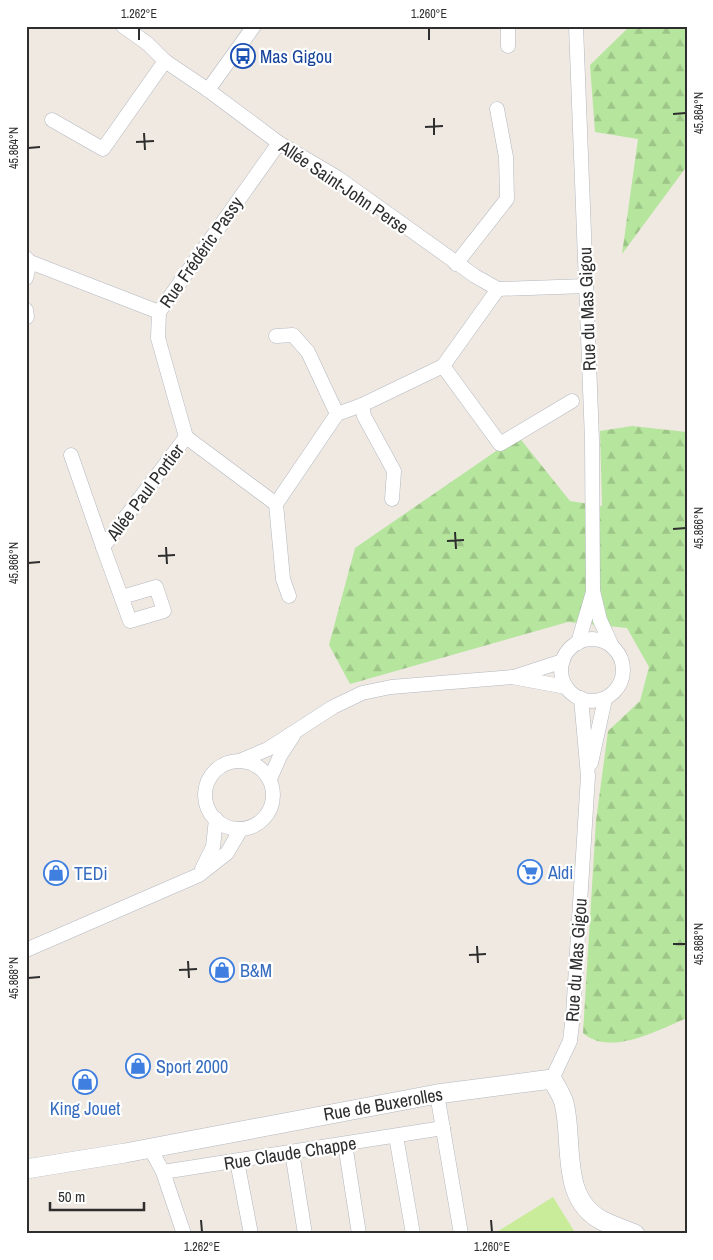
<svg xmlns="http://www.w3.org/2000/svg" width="713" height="1260" font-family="'Archivo Narrow',sans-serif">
<defs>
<pattern id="forest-firs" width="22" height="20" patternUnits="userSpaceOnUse" patternTransform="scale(1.25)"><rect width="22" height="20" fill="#b6e59e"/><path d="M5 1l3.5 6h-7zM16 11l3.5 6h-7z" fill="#9dc588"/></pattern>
</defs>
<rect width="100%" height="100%" fill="#efe9e1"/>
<g fill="url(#forest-firs)">
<polygon points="630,26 687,26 687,166 622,254 638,139 595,132 590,65"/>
<path d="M632,426L687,432V1018C658,1030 610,1057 583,1033L596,821L608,731L640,701L649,667L627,628L568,622L350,684L329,645L355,548L518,436L570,501L602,506L600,431Z"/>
</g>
<polygon fill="#c9ec9a" points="553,1197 576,1234 495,1234 495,1233"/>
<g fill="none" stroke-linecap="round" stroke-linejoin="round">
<defs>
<g id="street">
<polyline points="123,26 148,44 165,61 208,90 279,143 338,178 475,276 498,289 586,286"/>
<polyline points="576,26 592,440 593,591 600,620 611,644"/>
<polyline points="508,46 508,26"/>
<polyline points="208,90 254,26"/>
<polyline points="52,120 103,149 165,61"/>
<polyline points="279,143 159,312 158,338 186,437 276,504 337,414 362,405 443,366 498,289"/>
<polyline points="26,258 30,262 159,312"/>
<polyline points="456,264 507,199 506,157 497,109"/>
<polyline points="26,278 30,262"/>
<polyline points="26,310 27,317"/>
<polyline points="276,336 293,335 308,352 337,414"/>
<polyline points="443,366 500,444 572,401"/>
<polyline points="362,405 364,416 394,471 392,499"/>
<polyline points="71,455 103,547 186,437"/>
<polyline points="276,504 283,579 289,596"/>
<polyline points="103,547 130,621 164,611 156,587 122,597"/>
<circle cx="592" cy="670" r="31"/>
<polyline points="578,643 593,592"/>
<polyline points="517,676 563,661"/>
<polyline points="242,760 268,749 333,707 362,693 391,687 512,677 566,687"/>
<circle cx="239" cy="795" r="34"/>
<polyline points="591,763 605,699"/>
<polyline points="270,779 280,756 293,736"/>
<polyline points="202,869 213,847 216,819"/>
<polyline points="26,950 199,875 227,853 241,829"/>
<polyline points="552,1079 570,1041 573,1015 588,776 581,698"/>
<polyline points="437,1094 461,1234"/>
<polyline points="396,1136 413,1234"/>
<polyline points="345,1144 359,1234"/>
<polyline points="150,1148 163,1172 443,1128"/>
<polyline points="292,1152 305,1234"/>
<polyline points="237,1161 251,1234"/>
<polyline points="163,1172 184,1234"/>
</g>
<path id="secondary" d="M26,1169L125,1153L437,1094L552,1079C556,1087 562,1095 564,1103C574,1142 559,1199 603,1221C613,1226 625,1230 635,1234"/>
</defs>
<use href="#street" stroke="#b4b7c1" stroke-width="15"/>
<use href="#secondary" stroke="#b4b7c1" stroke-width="20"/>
<use href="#street" stroke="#fff" stroke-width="14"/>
<use href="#secondary" stroke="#fff" stroke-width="19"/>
</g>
<path fill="none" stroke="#2e2e2e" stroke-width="2" d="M139,28V40M429,28V40M673,114L686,113M434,118V135M425,127L443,126M144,133L145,150M136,142L154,141M28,148L40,147M673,529L686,528M455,532L456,549M447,541L464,540M166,547L167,564M158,556L175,555M28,563L40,562M673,944H686M477,946L478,963M469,955L486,954M188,961L189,978M179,970L197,969M28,978L40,977M201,1220L202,1232M491,1220L492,1232"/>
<defs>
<symbol id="bus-ring" viewBox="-11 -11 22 22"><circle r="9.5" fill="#fff" stroke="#1a4fb4" stroke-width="1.5"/><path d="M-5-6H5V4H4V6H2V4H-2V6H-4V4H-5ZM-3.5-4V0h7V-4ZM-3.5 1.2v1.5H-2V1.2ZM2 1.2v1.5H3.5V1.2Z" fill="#1a4fb4"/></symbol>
<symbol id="supermarket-ring" viewBox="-11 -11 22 22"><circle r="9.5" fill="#fff" stroke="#3f7fe0" stroke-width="1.5"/><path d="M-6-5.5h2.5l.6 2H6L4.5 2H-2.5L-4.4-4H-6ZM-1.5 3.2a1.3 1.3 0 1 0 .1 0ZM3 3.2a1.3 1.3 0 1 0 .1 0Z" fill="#3f7fe0"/></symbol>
<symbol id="shop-ring" viewBox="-11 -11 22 22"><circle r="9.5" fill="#fff" stroke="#3f7fe0" stroke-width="1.5"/><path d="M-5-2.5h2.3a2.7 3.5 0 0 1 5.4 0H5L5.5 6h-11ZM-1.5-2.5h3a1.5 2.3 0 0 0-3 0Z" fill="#3f7fe0"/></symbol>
</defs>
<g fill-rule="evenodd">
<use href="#bus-ring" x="229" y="42" width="28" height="28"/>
<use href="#supermarket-ring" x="516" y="858" width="28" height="28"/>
<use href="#shop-ring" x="42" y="859" width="28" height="28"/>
<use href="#shop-ring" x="208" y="956" width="28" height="28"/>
<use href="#shop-ring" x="124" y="1052" width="28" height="28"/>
<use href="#shop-ring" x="71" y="1068" width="28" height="28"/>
</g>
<g text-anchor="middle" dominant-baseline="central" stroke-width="4.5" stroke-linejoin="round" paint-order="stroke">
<g font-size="18" fill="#164399" stroke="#fff" text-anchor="start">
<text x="260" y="56">Mas Gigou</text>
</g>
<g font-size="18" fill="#2e2e2e" stroke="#fff">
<text transform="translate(344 187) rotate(34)">Allée Saint-John Perse</text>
<text transform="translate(201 252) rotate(-55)">Rue Frédéric Passy</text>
<text transform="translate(587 309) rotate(-92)">Rue du Mas Gigou</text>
<text transform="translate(145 492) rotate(-53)">Allée Paul Portier</text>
<text transform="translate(576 960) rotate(-86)">Rue du Mas Gigou</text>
<text transform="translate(383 1104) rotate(-10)">Rue de Buxerolles</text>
<text transform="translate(290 1153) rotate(-9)">Rue Claude Chappe</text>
</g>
<g font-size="18" fill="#366cbe" stroke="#fff" text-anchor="start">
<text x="548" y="872">Aldi</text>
<text x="74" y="873">TEDi</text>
<text x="240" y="970">B&amp;M</text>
<text x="156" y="1066">Sport 2000</text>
<text x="85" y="1108" text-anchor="middle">King Jouet</text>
</g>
</g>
<rect width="713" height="1260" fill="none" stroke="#ffffff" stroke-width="55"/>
<path d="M50 1202v8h94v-8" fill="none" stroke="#2e2e2e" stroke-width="2.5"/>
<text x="58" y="1202" font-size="15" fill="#2e2e2e" stroke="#ffffff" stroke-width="4" paint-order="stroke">50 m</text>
<rect x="28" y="28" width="658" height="1204" fill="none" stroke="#2e2e2e" stroke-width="2"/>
<g font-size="12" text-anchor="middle" fill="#2e2e2e">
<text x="139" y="18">1.262°E</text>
<text x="429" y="18">1.260°E</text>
<text transform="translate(699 113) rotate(-90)" y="4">45.864°N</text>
<text transform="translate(14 148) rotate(-90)" y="4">45.864°N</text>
<text transform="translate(699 528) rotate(-90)" y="4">45.866°N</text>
<text transform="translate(14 563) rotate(-90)" y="4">45.866°N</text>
<text transform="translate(699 944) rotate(-90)" y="4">45.868°N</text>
<text transform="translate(14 978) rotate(-90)" y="4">45.868°N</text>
<text x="202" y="1251">1.262°E</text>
<text x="492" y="1251">1.260°E</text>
</g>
</svg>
